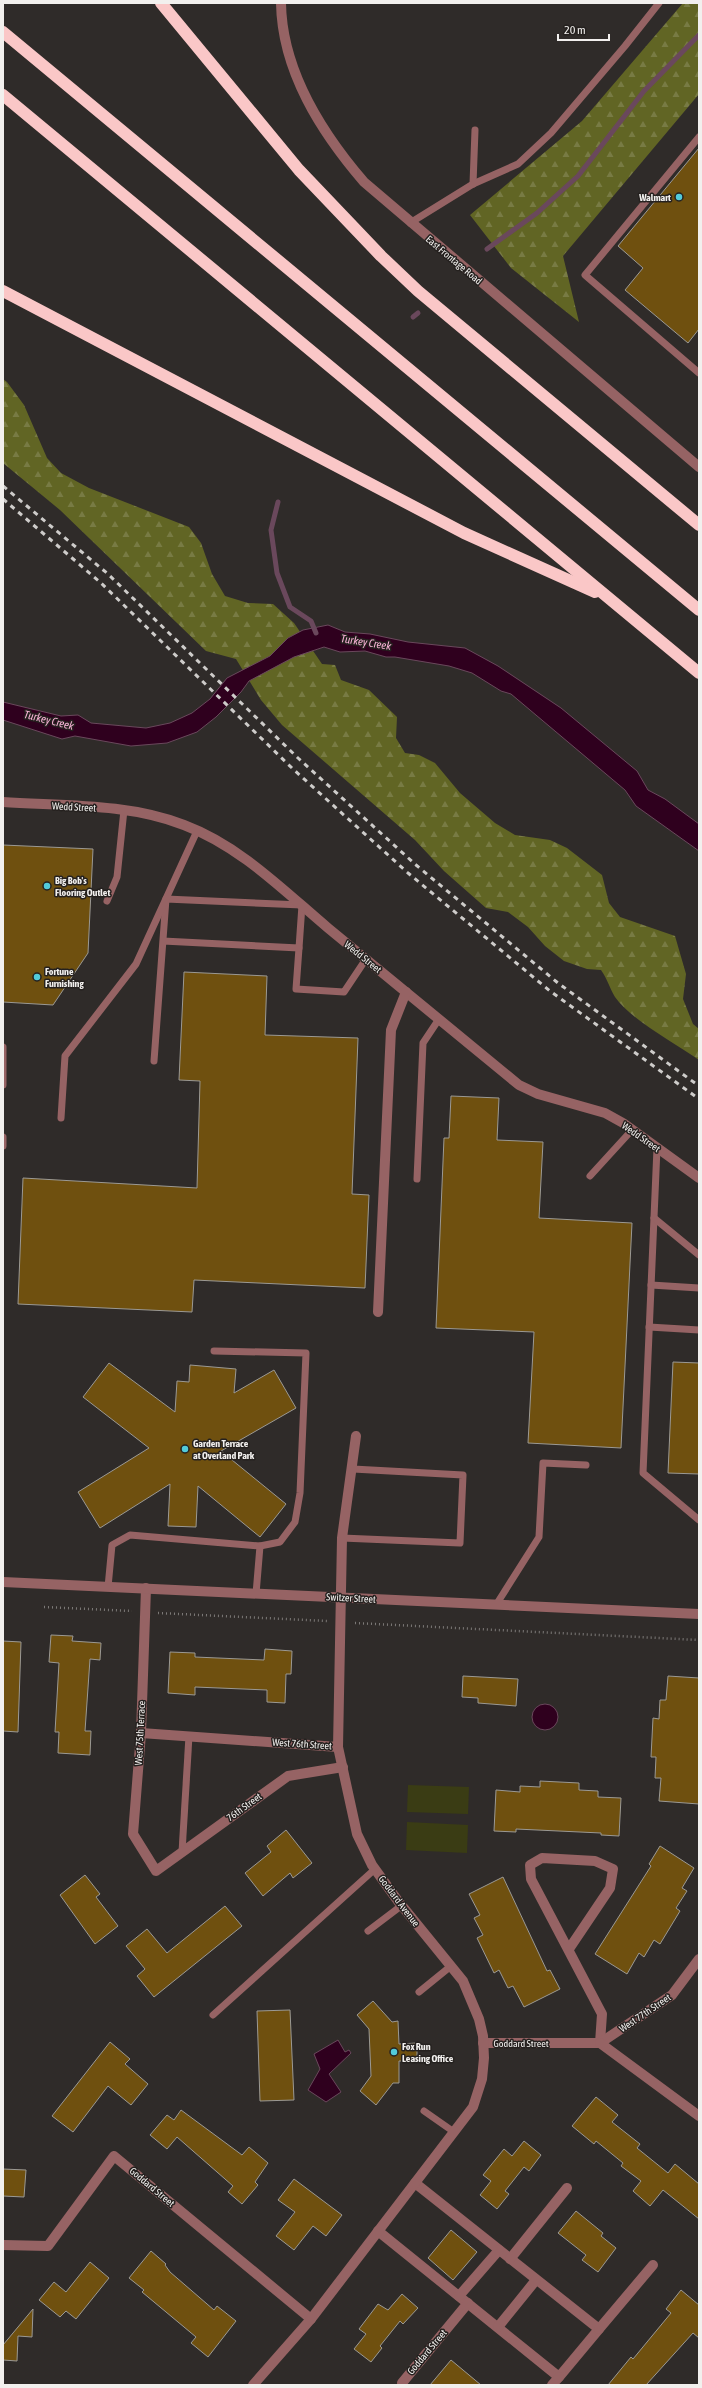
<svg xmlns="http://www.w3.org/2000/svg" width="702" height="2388" font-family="'Asap Condensed',sans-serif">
<defs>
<pattern id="forest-firs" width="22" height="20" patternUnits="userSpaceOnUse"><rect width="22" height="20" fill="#616524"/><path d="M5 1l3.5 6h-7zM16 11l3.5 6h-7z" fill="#787b44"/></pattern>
</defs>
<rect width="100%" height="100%" fill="#2f2b29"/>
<g fill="#3a3c14">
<polygon points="408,1785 469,1787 468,1814 407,1812"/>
<polygon points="407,1822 468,1825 467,1853 406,1850"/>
</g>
<g fill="url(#forest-firs)">
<polygon points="683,3 699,3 699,94 563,256 579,322 511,268 470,215 582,121"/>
<path d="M3,379L7,382L24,405L47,458L61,473L89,488L189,527L201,543L212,574L225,596L248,603L273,604L294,623L322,664L335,665L341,680L369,690L397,717L396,738L405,753L419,755L435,763L460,793L495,823L515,835L550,840L567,848L602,875L609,903L620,917L675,936L686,974L683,999L693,1024L699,1029V1060C675,1043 631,1020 615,997C610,989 607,978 601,970L587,969L564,961L545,946L528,927L508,912L486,908L444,871L415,840L282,725L261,700L236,659L206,651L60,510L3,463Z"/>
</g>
<g fill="#2f001e" stroke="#6a485c">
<polygon points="328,625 345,632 370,634 408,642 465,648 498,666 561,708 637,771 648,790 665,799 699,824 699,851 636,806 625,790 511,694 501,691 472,673 449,666 395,657 386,657 365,651 340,652 324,647 294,657 249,681 241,692 216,717 197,732 167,743 131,746 75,736 62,739 3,720 3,702 61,716 78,715 91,723 146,728 170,723 192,713 210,699 227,678 270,656 288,638 303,630"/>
<circle cx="545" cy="1717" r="13"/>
<polygon points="338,2040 345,2052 349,2050 351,2053 329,2074 341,2092 326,2102 308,2090 320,2069 314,2054"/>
</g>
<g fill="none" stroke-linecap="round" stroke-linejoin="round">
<g stroke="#6a485c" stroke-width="5">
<polyline points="487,249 537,213 578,176 644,91 699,35"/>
<polyline points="413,317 418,313"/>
<polyline points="278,502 271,530 277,573 290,607 311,621 316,633"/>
</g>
</g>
<g fill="#6f500f" stroke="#9b9994">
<polygon points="699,148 699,329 688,343 625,290 643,268 618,246"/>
<polygon points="3,845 93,849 88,953 53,1005 3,1002"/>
<polygon points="184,972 267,976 265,1035 358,1038 352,1194 369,1195 365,1288 194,1280 192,1312 18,1304 23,1178 197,1188 200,1081 179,1080"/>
<polygon points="451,1096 499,1098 497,1140 543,1142 539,1218 632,1223 621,1448 528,1443 534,1332 436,1328 444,1138 449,1138"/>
<polygon points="673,1362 699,1363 699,1474 668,1473"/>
<polygon points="109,1363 175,1412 177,1381 189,1382 190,1365 236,1369 234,1393 274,1370 296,1408 221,1451 286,1504 260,1537 198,1486 196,1527 168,1526 170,1484 100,1528 78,1492 149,1448 83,1397"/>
<polygon points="51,1635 73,1636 72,1641 101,1643 100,1660 90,1659 85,1731 91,1731 90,1755 58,1753 59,1732 55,1732 59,1663 49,1662"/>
<polygon points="3,1641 21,1642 18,1732 3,1731"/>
<polygon points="265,1649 292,1651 291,1674 286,1674 285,1703 267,1702 267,1690 195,1687 195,1695 168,1693 170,1652 195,1653 195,1657 264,1660"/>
<polygon points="463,1676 518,1679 516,1706 478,1703 478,1698 462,1697"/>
<polygon points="668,1676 699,1678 699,1804 659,1801 661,1778 655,1778 656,1757 651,1757 653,1718 659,1719 660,1700 666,1700"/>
<polygon points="540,1781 579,1783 579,1790 598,1791 598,1797 621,1798 619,1836 601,1835 601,1833 516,1829 516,1832 494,1831 496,1790 520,1792 520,1786 540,1787"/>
<polygon points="286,1830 312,1863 293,1878 290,1873 263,1896 245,1873 271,1852 267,1846"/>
<polygon points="660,1846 694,1868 682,1888 687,1891 676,1908 680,1911 660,1944 654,1940 644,1957 639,1953 627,1974 595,1954 651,1866 649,1864"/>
<polygon points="85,1875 100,1894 96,1897 118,1926 95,1944 60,1895"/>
<polygon points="503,1877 547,1971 550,1970 560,1989 524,2007 513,1986 508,1988 499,1970 494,1973 477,1938 483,1935 474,1918 480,1915 469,1894"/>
<polygon points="225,1906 242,1926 154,1997 137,1976 145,1969 126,1946 147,1929 167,1953"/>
<polygon points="373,2001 392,2022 398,2021 399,2044 417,2043 417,2061 399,2061 399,2083 393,2083 376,2105 360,2091 371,2076 369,2029 357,2015"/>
<polygon points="290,2010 294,2100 260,2101 257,2011"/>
<polygon points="110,2042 130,2059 125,2064 148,2084 131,2105 108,2086 73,2132 52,2116"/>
<polygon points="596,2097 618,2115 612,2122 640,2144 637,2148 668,2173 675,2164 699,2184 699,2219 663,2190 650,2206 633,2191 641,2181 621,2166 623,2163 596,2141 594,2144 572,2126"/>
<polygon points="181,2110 242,2155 249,2147 268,2163 255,2182 258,2185 242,2204 228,2192 233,2186 177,2137 167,2149 150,2135 167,2115 174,2120"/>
<polygon points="524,2141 541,2155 529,2171 524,2167 505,2191 509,2194 497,2209 480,2195 491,2181 483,2175 504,2149 512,2156"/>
<polygon points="3,2169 26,2170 24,2197 3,2196"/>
<polygon points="294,2179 342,2215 326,2236 313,2226 294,2250 276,2236 295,2212 278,2200"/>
<polygon points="576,2211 603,2233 601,2236 616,2248 598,2272 582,2260 586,2255 558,2233"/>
<polygon points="451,2230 477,2252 453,2280 428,2258"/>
<polygon points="151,2251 166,2264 165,2265 170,2272 214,2310 217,2306 236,2321 208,2357 191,2343 196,2337 142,2292 144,2290 129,2278"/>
<polygon points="90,2262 109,2278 76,2319 66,2311 60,2317 39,2300 54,2282 66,2292"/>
<polygon points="681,2290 699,2305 699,2338 693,2333 646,2385 608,2385 631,2357 633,2359 671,2313 666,2309"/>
<polygon points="402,2294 418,2308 403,2324 400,2321 380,2346 382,2348 371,2362 354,2349 366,2334 359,2329 378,2304 388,2310"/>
<polygon points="33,2309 32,2337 18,2336 17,2361 3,2360 3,2345"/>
<polygon points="451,2360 481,2385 430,2385"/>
</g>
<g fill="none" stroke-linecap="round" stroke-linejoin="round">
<g stroke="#7d7a78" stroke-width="2.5" stroke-dasharray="1 3" stroke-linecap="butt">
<polyline points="44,1607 132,1611"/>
<polyline points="158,1613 327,1621"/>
<polyline points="355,1623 699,1640"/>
</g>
<g stroke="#966364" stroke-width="7">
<polyline points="699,137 585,275 699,373"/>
<polyline points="473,184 475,130"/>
<polyline points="410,223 473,184 518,164 551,133 625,46 659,3"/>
<polyline points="107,901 117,877 124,810"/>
<polyline points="299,948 296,989 344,992 366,959"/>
<polyline points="3,1047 3,1085"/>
<polyline points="154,1061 166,899 302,905 299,948 163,941"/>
<polyline points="61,1118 65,1056 136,964 197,831"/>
<polyline points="3,1137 3,1146"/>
<polyline points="657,1148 643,1473 699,1520"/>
<polyline points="590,1176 632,1130"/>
<polyline points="417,1179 423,1043 439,1019"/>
<polyline points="654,1218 699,1255"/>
<polyline points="651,1285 699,1288"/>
<polyline points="649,1327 699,1330"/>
<polyline points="214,1351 306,1353 300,1493 295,1522 280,1542 260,1546"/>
<polyline points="342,1538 460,1543 463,1475 353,1469"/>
<polyline points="108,1587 112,1545 130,1535 260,1546 256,1594"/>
<polyline points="496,1605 539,1537 543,1463 586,1465"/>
<polyline points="182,1852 189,1736"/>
<polyline points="368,1931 401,1906"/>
<polyline points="419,1992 451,1966"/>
<polyline points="213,2015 375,1869"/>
<polyline points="424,2111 454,2132"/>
</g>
<g stroke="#966364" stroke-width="10">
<path d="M3,802C63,806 128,803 184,825C240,846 283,890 328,928C391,980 455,1032 519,1085L538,1094L605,1113L623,1123L699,1178"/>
<polyline points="378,1312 391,1030 406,992"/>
<polyline points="146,1588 141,1733 133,1834 156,1871 288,1776 343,1767"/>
<polyline points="141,1733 338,1747"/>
<polyline points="569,1949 610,1888 613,1869 595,1861 542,1858 530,1865 531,1879 602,2014 600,2043"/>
<polyline points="483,2043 600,2043"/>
<polyline points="600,2043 672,1995 699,1959"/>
<polyline points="600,2043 699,2116"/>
<polyline points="378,2231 559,2377 599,2329 415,2183"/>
<polyline points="3,2245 48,2246 114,2156 311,2319"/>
<polyline points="510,2259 567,2188"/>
<polyline points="459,2296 499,2250"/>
<polyline points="498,2327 536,2280"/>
<polyline points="599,2329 653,2265"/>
<polyline points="402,2383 468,2303"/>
<polyline points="253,2385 311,2319 473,2107 482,2079 484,2058 483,2036 479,2019 463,1981 398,1901 372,1865 357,1834 338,1747 342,1538 356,1436"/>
<polyline points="552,2385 559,2377"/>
</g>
<g stroke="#966364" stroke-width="10">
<path d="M281,3C282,71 321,132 364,182L699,467"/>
<polyline points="3,1582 699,1614"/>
</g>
<g stroke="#fac7c7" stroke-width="12">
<polyline points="161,3 299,170 381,256 418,291 699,525"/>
<polyline points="3,32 699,610"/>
<polyline points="3,95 699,673"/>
<polyline points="3,291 464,533 595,592"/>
</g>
<g stroke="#ceccca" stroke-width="3" stroke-dasharray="5 5" stroke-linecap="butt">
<polyline points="3,486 108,574 298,758 416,865 558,983 699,1086"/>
<polyline points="3,499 100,582 293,769 408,873 550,991 699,1099"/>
</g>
</g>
<g fill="#52cbda" stroke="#25211f" stroke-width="1.5">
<circle cx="679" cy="197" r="4"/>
<circle cx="47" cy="886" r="4"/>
<circle cx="37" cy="977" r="4"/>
<circle cx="185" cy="1449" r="4"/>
<circle cx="394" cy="2052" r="4"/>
</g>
<g text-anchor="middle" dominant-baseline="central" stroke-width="3" stroke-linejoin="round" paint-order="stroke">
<g font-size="10" font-weight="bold" fill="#f2f0ee" stroke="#25211f" text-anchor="start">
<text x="671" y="197" text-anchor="end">Walmart</text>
<text x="55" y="880">Big Bob's<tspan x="55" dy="12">Flooring Outlet</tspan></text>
<text x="45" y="971">Fortune<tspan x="45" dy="12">Furnishing</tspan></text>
<text x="193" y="1443">Garden Terrace<tspan x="193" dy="12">at Overland Park</tspan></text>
<text x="402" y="2046">Fox Run<tspan x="402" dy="12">Leasing Office</tspan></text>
</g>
<g font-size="10" fill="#f2f0ee" stroke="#25211f">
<text transform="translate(454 260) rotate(40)">East Frontage Road</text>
<text transform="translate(74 807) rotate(3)">Wedd Street</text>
<text transform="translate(363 957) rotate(39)">Wedd Street</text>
<text transform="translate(641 1137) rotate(35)">Wedd Street</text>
<text transform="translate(351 1598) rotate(3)">Switzer Street</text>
<text transform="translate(140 1733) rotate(-87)">West 75th Terrace</text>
<text transform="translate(302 1744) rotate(4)">West 76th Street</text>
<text transform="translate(244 1807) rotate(-36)">76th Street</text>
<text transform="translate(399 1901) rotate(53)">Goddard Avenue</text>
<text transform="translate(645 2013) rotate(-34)">West 77th Street</text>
<text x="521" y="2043">Goddard Street</text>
<text transform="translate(152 2187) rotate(40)">Goddard Street</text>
<text transform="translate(427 2352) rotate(-50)">Goddard Street</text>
</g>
<g font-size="11" font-style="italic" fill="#fcb5da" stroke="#25211f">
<text transform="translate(366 642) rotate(9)">Turkey Creek</text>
<text transform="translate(49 720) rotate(14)">Turkey Creek</text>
</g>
</g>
<rect width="702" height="2388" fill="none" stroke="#f2f0ee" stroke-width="8"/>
<path d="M558 34v6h51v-6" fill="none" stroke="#f2f0ee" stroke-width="2"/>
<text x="564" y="34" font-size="12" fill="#f2f0ee" stroke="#25211f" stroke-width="3" paint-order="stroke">20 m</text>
</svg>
